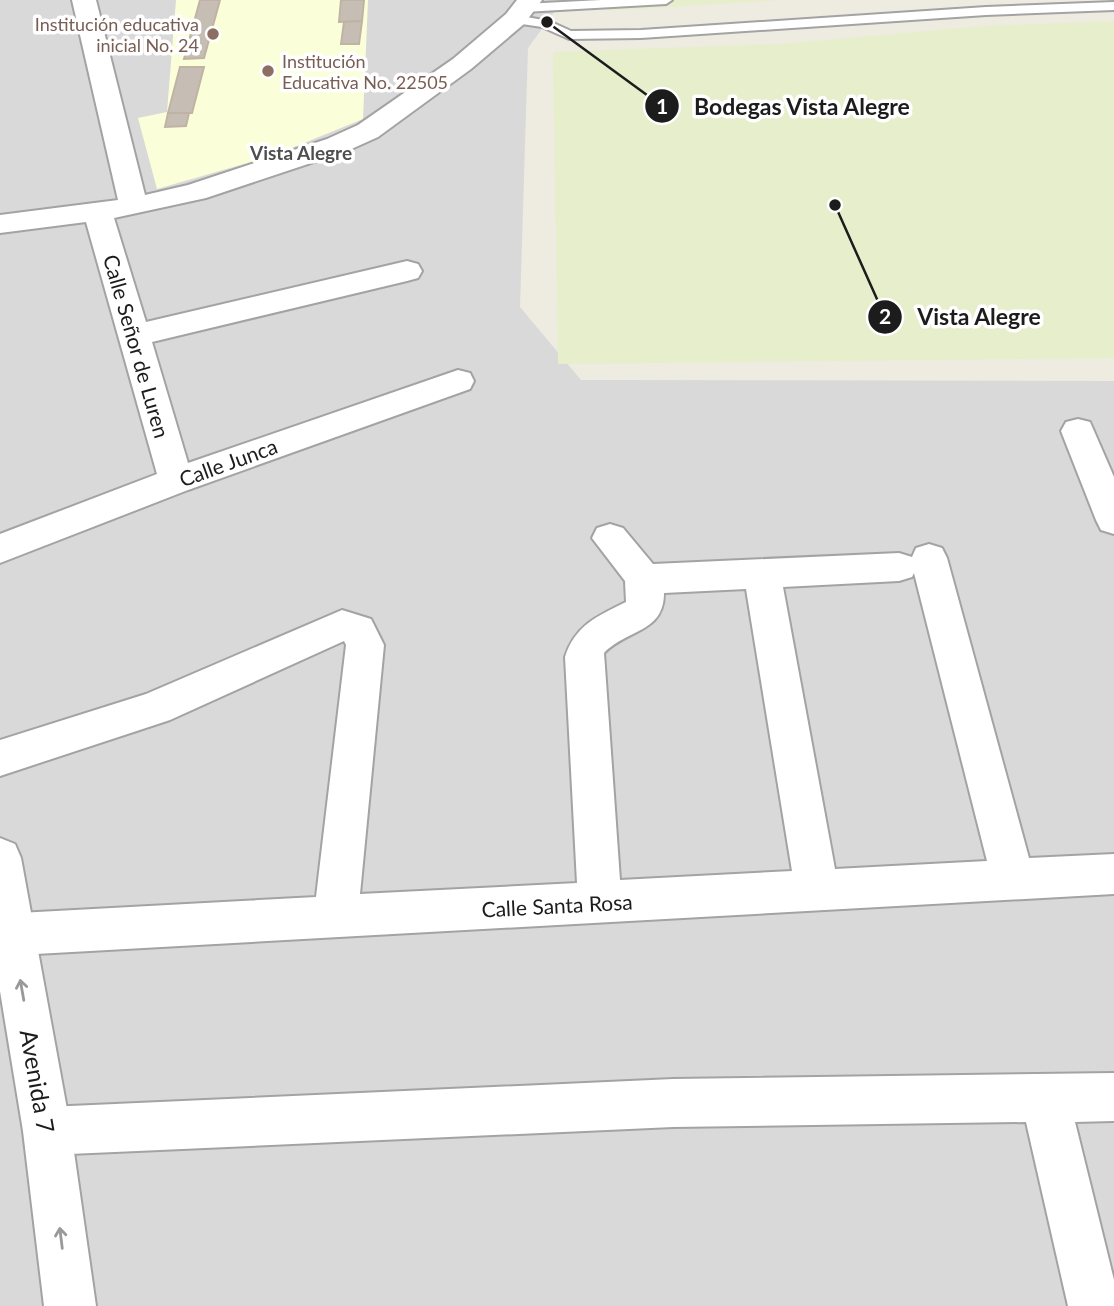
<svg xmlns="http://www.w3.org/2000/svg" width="1114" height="1306" font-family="Lato,sans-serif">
<rect width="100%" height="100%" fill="#eeebe1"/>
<polygon fill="#dad9d9" points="0,0 563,0 528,48 520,307 581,380 1114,381 1114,1306 0,1306"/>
<polygon fill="#fbffd9" points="176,0 368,0 363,119 272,156 157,189 138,118 167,112"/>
<g fill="#e7eecb">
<polygon points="611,0 781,0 608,11"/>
<polygon points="1114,21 1114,358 558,364 553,52 781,44 985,26"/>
</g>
<g fill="#c6beb4" stroke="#c0b3a3" stroke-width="2">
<polygon points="200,0 220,0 204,58 184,59"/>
<polygon points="341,0 364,0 362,21 339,22"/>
<polygon points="362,21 359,44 341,44 344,22"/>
<polygon points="180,67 204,67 192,113 168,113"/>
<polygon points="168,113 189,113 186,126 165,127"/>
</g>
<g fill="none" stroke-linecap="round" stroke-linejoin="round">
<defs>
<g id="service">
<polygon points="601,0 672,0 666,4 524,12 518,8 524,4"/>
<polygon points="1114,2 1114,10 986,15 641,38 569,39 542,27 515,23 509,19 515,15 549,21 571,31 641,30 986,7"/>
</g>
<g id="minor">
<polygon points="72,0 96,0 145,195 188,185 327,139 358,125 453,59 506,14 517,0 542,0 524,24 471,69 378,137 347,151 206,198 114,218 146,322 407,261 418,264 422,271 418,278 407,281 152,342 188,463 458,370 470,373 474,381 470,389 188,490 0,563 0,534 157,474 86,222 0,233 0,215 118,200"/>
<polygon points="1078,419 1090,422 1114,477 1114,534 1101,530 1096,520 1061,431 1066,422"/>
<path d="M610,524L623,528L653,564L899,553L912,557L916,548L929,544L942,548L947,558L1029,858L1114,854V894L0,956V914L316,897L346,645L344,641L170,720L0,776V740L146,694L342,610L371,619L384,645L360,894L577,883L565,657C575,625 598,616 626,602L625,581L592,538L597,528ZM914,573L987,861L835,869L783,587L899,581L912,577ZM746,589L792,871L620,880L604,653C627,629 664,633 664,593Z"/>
<polygon points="1114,1073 1114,1121 1075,1122 1114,1280 1114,1306 1068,1306 1026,1122 673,1127 47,1155 30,1148 23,1131 30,1114 47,1107 673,1079"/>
</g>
<polygon id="tertiary" points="0,838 15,844 21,858 71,1131 96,1306 44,1306 23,1131 0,991"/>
</defs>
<use href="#service" stroke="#a3a3a3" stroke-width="4"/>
<use href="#minor" stroke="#a3a3a3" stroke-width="4"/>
<use href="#tertiary" stroke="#a3a3a3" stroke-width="4"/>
<use href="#service" fill="#fff" fill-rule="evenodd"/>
<use href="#minor" fill="#fff" fill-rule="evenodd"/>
<use href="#tertiary" fill="#fff" fill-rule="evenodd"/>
</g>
<defs><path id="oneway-shaft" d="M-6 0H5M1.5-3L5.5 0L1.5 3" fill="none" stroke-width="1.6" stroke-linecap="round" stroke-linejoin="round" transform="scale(1.75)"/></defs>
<g stroke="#999">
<use href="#oneway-shaft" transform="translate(22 990) rotate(-100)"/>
<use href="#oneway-shaft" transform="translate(61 1238) rotate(-97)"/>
</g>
<g fill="#8d6e63" stroke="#fff" stroke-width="2.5">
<circle cx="213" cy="34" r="7"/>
<circle cx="268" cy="71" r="7"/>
</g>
<g text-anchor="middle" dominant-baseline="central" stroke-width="7" stroke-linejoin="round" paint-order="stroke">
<g font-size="18" fill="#785e54" stroke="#fff" text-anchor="end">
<text x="199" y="24">Institución educativa<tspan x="199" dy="21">inicial No. 24</tspan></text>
<text x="282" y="61" text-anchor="start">Institución<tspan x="282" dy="21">Educativa No. 22505</tspan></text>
</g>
<g font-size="19" font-weight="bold" fill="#4f4f4f" stroke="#fff">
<text x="301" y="152">Vista Alegre</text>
</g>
<g font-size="21" fill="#1c1c1c" stroke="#fff">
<text transform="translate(137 346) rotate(74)">Calle Señor de Luren</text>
<text transform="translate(228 462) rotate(-20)">Calle Junca</text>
<text transform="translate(557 905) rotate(-3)">Calle Santa Rosa</text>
</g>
<g font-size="24" fill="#1c1c1c" stroke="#fff">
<text transform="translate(38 1081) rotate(80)">Avenida 7</text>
</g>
</g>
<path fill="none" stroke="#1c1c1c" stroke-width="2.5" d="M547 22L662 106M835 205L885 317"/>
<g fill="#1c1c1c" stroke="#fff" stroke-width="2.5">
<circle cx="547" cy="22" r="7"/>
<circle cx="835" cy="205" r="7"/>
<circle cx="662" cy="106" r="18"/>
<circle cx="885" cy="317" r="18"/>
</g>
<g font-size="21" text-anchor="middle" font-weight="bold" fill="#fff">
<text x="662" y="114">1</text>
<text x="885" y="324">2</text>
</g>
<g font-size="23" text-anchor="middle" font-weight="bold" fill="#1c1c1c" stroke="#fff" stroke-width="7" stroke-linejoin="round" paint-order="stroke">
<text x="802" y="115">Bodegas Vista Alegre</text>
<text x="979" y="325">Vista Alegre</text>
</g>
</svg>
